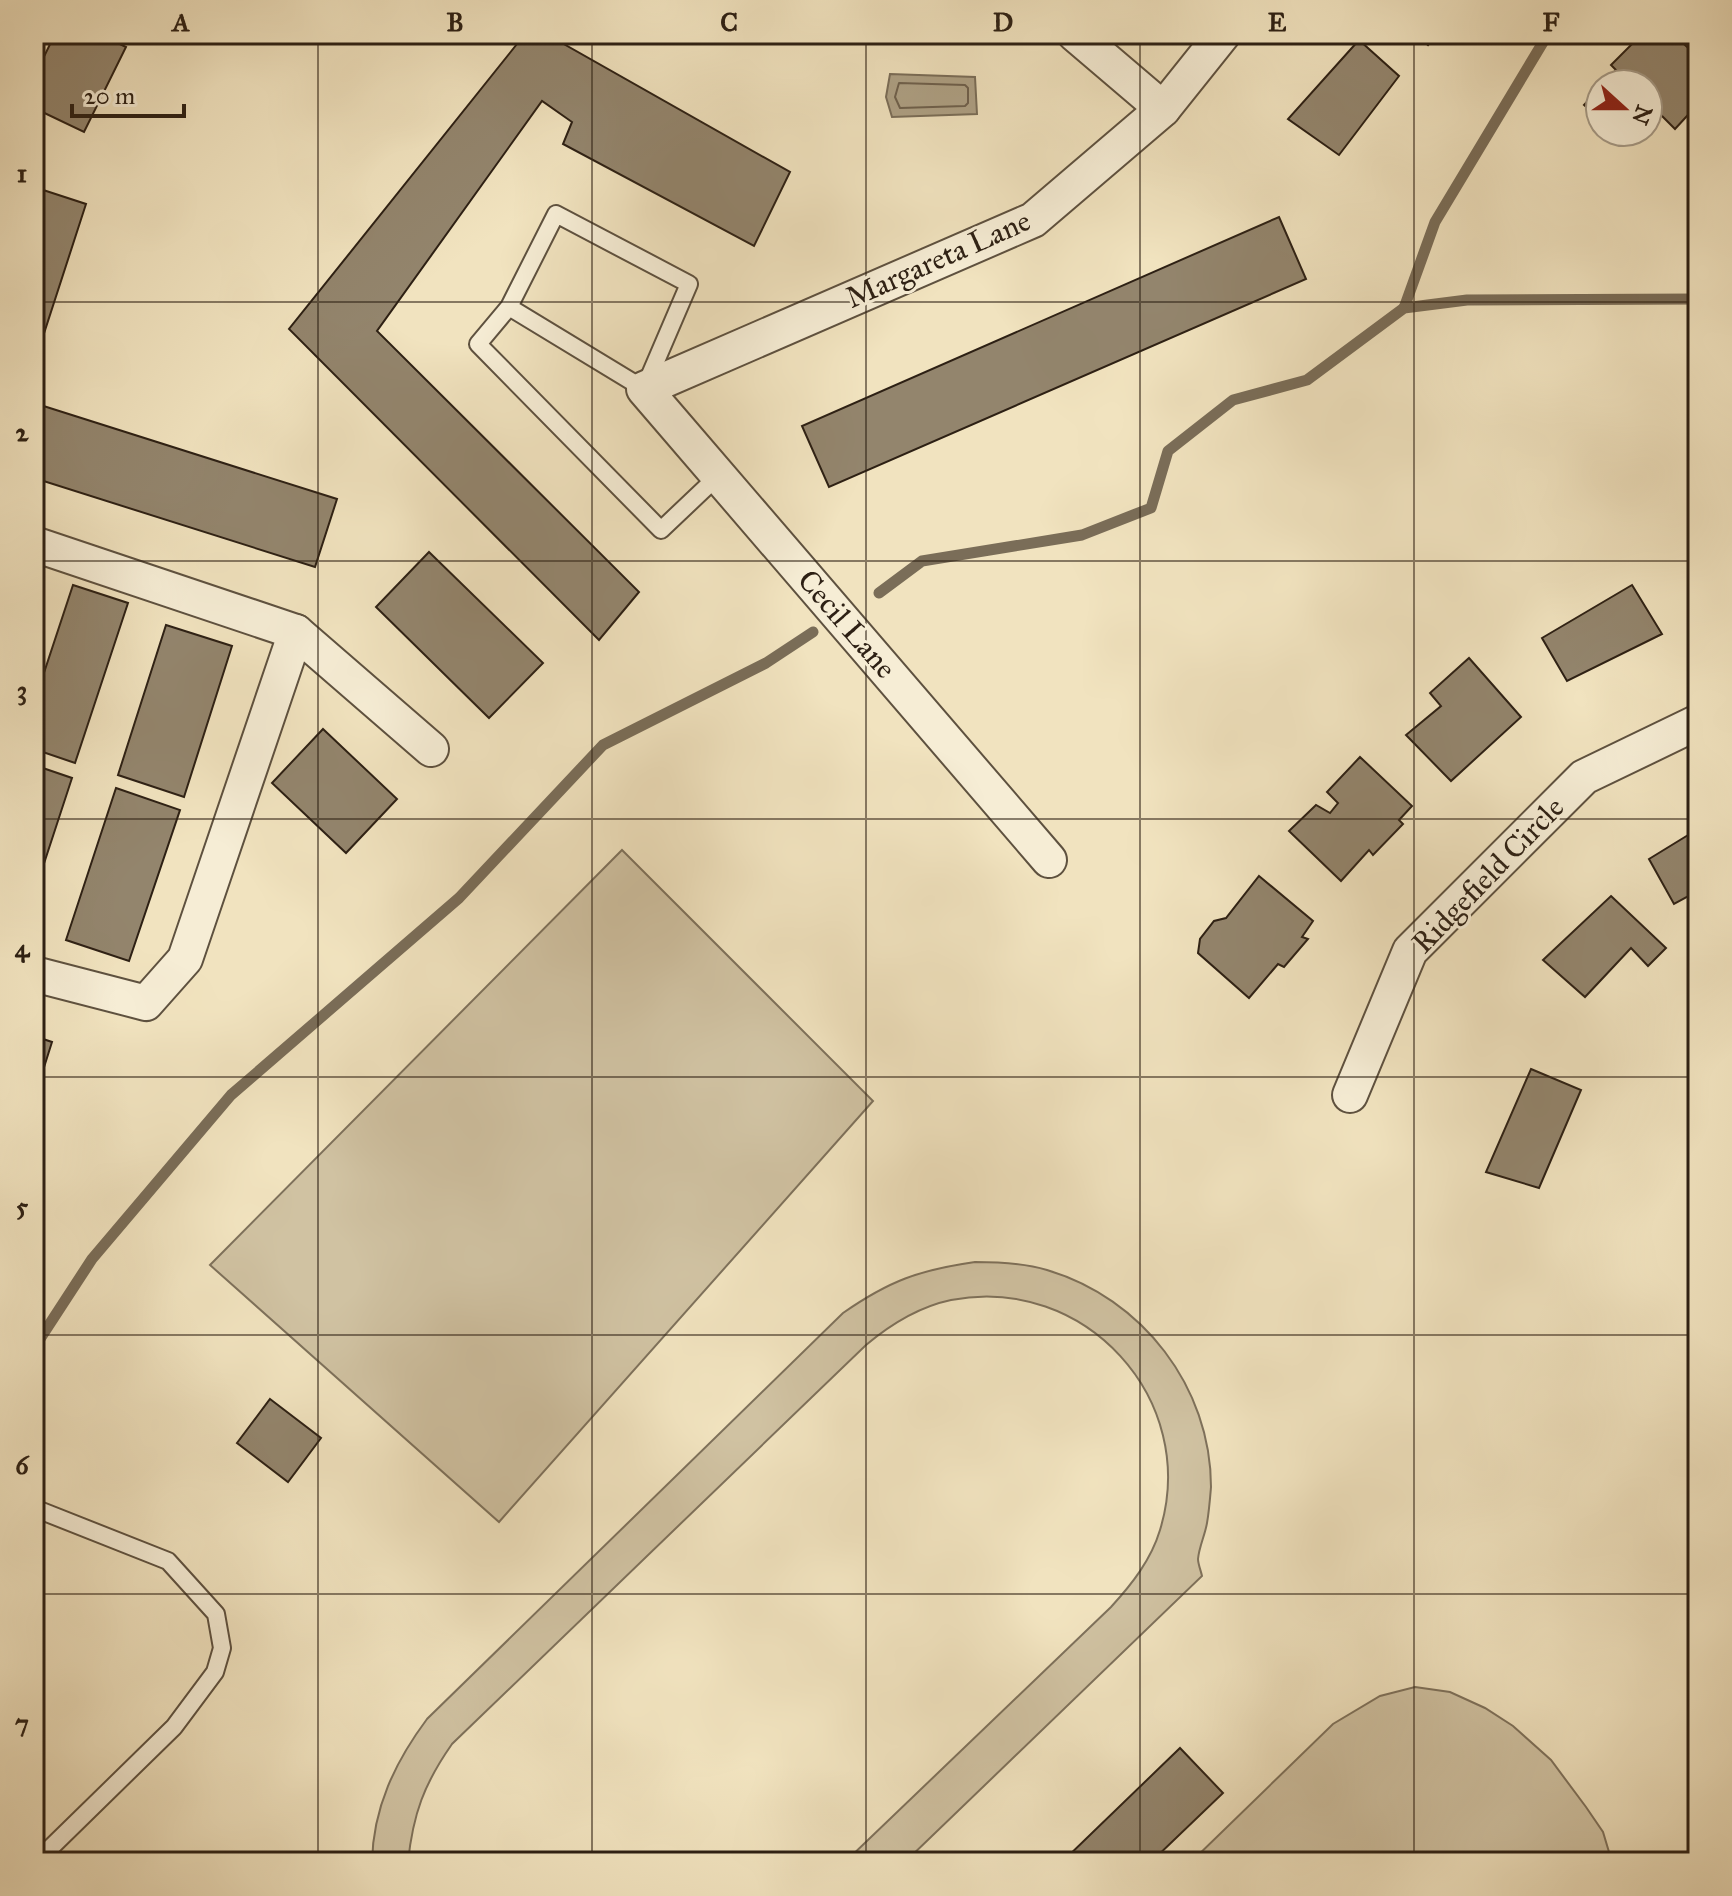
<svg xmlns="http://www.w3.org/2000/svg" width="1732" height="1896" font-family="'IM FELL Great Primer',serif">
<rect width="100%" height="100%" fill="#f1e3bf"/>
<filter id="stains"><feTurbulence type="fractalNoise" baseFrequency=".0025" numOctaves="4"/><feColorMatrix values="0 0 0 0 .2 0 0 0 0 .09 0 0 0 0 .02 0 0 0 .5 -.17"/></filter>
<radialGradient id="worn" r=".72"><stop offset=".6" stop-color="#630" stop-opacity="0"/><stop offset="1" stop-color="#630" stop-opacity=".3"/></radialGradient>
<g fill="#d0c2a2" stroke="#7e715b" stroke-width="2">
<polygon points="622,850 873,1101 499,1522 210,1265"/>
<path d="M975,1262C999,1262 1024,1263 1047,1270C1142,1298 1211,1387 1211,1487C1210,1499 1209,1512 1207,1523C1205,1535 1199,1547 1198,1559C1198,1564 1201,1571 1202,1576L905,1862H845L1111,1607C1132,1584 1151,1560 1160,1530C1200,1399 1084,1274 951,1300C918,1307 891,1324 866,1345L452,1744C424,1784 413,1814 408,1862H372C373,1808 395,1762 427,1719L843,1313C889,1281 919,1270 975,1262Z"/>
<polygon points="1415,1687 1450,1692 1485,1708 1513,1726 1551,1760 1586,1807 1603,1832 1612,1862 1191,1862 1333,1724 1380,1696"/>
</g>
<polygon fill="#aea185" stroke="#7a6d58" stroke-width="2" points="890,74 975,77 977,114 892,117 886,97"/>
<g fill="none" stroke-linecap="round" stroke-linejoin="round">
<polygon stroke="#6e604c" stroke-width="2" points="899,83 965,85 968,88 968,103 965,106 900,108 895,97"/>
<g stroke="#7a6d58" stroke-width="11">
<polyline points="1404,308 1435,222 1548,34"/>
<polyline points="879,593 922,561 1082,535 1151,508 1168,451 1233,400 1307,380 1404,308 1467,300 1698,299"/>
<polyline points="34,1348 92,1259 231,1095 459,898 603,745 766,663 813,632"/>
</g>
</g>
<g fill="#93856d" stroke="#2d2014" stroke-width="2">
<polygon points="55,34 99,34 126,47 84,132 34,108 34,77"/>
<polygon points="525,34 546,34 790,172 754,246 563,144 572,122 542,101 377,331 639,592 599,640 289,329"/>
<polygon points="1415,34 1437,34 1428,45"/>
<polygon points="1642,34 1673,34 1698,57 1698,104 1675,129 1659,113 1648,124 1648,84 1603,84 1616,70 1611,65"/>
<polygon points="1359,40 1399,76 1339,155 1288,119"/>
<polygon points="1600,88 1600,119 1584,105"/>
<polygon points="1614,132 1640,132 1627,144"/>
<polygon points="34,187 86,204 36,358 34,358"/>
<polygon points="1279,217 1306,279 829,487 802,426"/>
<polygon points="34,403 337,499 315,567 34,478"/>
<polygon points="429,552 543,663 489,718 376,607"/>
<polygon points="73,585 128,603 75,763 34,749 34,703"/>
<polygon points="1632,585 1662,634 1567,681 1542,638"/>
<polygon points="166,625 232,646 184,797 118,775"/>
<polygon points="1469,658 1521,717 1451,781 1406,735 1441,706 1430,693"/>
<polygon points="323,729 397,799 346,853 272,783"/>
<polygon points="1360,757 1412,806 1399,820 1403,824 1373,855 1369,850 1341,881 1289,831 1316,805 1330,813 1338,803 1327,792"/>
<polygon points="34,765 72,778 34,894"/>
<polygon points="116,788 180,810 129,961 66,940"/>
<polygon points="1698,829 1698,891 1674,904 1649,859"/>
<polygon points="1259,876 1313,921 1302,937 1308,939 1284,967 1278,964 1249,998 1198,953 1200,939 1214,921 1226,918"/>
<polygon points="1611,896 1666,948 1648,966 1631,948 1585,997 1543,960"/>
<polygon points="34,1036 52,1042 34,1099"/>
<polygon points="1531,1069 1581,1090 1539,1188 1486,1172"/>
<polygon points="270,1399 321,1438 288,1482 237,1443"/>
<polygon points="1180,1748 1223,1793 1151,1862 1062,1862"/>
</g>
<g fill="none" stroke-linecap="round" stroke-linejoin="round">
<defs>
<g id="lane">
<polyline points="509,307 644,389 689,284 556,214 509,307 478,344 661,530 719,475"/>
<polyline points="34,1508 168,1561 216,1614 222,1648 215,1672 174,1727 36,1862"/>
</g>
<g id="street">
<polyline points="1075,34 1163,109"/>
<polyline points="34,544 296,632 431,749"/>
<polyline points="1049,860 644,389 1033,220 1163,109 1223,34"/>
<polyline points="34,974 146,1003 185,959 296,632"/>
<polyline points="1350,1095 1410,951 1584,777 1698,722"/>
</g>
</defs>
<use href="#lane" stroke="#5e513f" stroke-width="20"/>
<use href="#street" stroke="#5e513f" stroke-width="38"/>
<use href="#lane" stroke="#f6edd5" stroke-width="16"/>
<use href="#street" stroke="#f6edd5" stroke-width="34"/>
</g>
<path fill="none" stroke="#2d2014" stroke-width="2" stroke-opacity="0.55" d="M318,34V1862M592,34V1862M866,34V1862M1140,34V1862M1414,34V1862M34,302H1698M34,561H1698M34,819H1698M34,1077H1698M34,1335H1698M34,1594H1698"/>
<g text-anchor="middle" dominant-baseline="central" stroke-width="6" stroke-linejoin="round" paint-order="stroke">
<g font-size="30" fill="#2d2014" stroke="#f6edd5">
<text transform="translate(938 259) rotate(-24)">Margareta Lane</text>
<text transform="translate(847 624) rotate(49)">Cecil Lane</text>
<text transform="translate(1488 875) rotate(-46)">Ridgefield Circle</text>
</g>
</g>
<rect width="1732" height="1896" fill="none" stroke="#f1e3bf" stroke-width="88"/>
<g transform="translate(1624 108) rotate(111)"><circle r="38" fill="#f6edd5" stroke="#a69b88" stroke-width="2"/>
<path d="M0-6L14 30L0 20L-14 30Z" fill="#8f2418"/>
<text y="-12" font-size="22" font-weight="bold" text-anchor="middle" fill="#2d2014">N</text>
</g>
<path d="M72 104v12h112v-12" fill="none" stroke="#2d2014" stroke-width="4"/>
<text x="84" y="104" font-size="24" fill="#2d2014" stroke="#f6edd5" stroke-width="6" paint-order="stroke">20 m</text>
<rect x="44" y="44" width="1644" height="1808" fill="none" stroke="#2d2014" stroke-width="3"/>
<g font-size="26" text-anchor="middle" font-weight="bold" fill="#2d2014">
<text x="181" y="31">A</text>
<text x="455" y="31">B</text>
<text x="729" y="31">C</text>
<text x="1003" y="31">D</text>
<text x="1277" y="31">E</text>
<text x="1551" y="31">F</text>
<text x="22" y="182">1</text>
<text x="22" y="441">2</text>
<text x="22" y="699">3</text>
<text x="22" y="957">4</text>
<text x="22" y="1215">5</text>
<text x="22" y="1474">6</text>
<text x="22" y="1732">7</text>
</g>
<rect width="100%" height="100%" filter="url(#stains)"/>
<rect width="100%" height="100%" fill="url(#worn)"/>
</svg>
